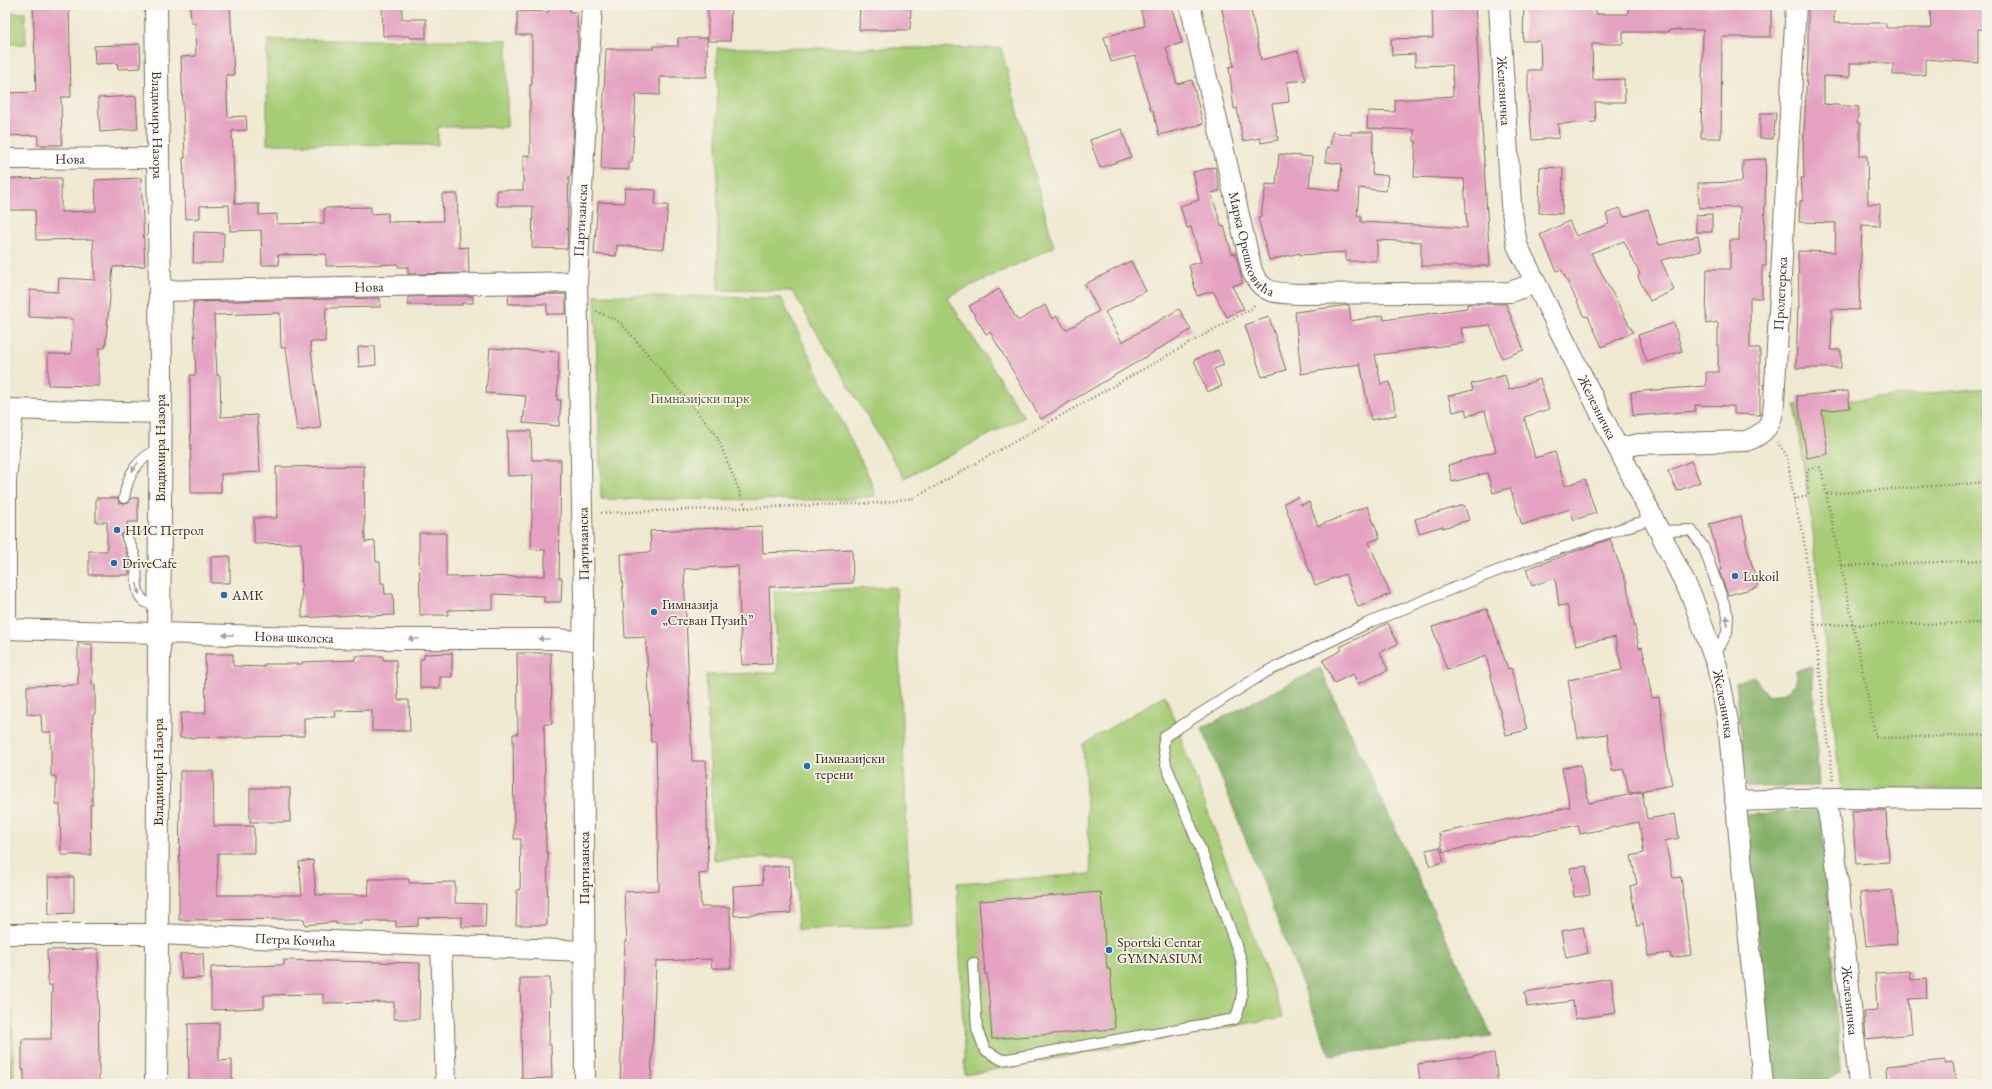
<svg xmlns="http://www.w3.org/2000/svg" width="1992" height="1089" font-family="'EB Garamond',serif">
<rect width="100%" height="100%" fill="#f7f3e8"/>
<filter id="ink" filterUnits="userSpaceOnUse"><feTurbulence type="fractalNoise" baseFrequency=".025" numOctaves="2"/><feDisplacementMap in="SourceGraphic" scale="8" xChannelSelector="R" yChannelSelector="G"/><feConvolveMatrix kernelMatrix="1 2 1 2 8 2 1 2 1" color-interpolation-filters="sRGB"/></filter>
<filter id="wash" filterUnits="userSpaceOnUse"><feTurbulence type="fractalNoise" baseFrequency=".012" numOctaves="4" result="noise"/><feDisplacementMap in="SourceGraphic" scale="16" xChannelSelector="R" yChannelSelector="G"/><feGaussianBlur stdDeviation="0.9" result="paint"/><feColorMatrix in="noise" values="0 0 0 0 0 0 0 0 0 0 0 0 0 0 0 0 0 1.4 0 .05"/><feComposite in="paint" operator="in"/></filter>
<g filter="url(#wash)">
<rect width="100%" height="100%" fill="#efe9d2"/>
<g fill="#a6cc76" stroke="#707b4a">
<polygon points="5,13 25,13 26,44 7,44 8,85 5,85"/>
<polygon points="267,40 507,40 507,127 438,127 438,145 267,144"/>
<polygon points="717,48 1001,48 1054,247 947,297 1024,417 904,478 792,291 718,290"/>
<polygon points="595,295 781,298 871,481 875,496 840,500 601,499"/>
<polygon points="1987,388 1987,788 1841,791 1813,533 1795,405"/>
<polygon points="896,587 911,926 798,930 795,857 714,860 706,675 778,672 774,592"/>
<polygon points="1165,695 1283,1017 965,1075 957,883 1091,874 1083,744"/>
<polygon points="5,1010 11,1010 14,1084 5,1084"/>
</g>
<g fill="#84b067" stroke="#606d42">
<polygon points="1812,667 1819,786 1747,787 1736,683 1753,676 1768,695 1785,693 1796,683 1796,670"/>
<polygon points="1320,668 1492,1036 1330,1055 1202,728"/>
<polygon points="1821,809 1841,1071 1827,1079 1825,1084 1773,1084 1747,815"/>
</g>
<g id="blocks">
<g fill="#e4a1c1">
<polygon points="33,5 69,5 71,97 61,97 62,145 38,145 38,135 5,136 5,93 36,92"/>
<polygon points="190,5 230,5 234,75 226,75 228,117 246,116 247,130 232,131 235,204 259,204 259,215 277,214 277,224 324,223 324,208 371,207 371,214 388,213 388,222 443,221 442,194 457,194 459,248 468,247 469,273 408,274 408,267 398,267 398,264 326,266 326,254 278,255 279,265 262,265 261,230 230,231 229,205 200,206 200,218 186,219 183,158 185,158 181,57 196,56 195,23 191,23"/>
<polygon points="382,5 402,5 402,19 426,19 426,38 410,38 410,36 383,36"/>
<polygon points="550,5 570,5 570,12 577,12 578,50 571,176 569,176 567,249 532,248 533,206 497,206 497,190 523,190 523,155 530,156 530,85 532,85 532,35 517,35 517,11 549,12"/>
<polygon points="708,5 731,5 730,41 708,41"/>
<polygon points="860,5 911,5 910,30 859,30"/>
<polygon points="1139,5 1171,5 1182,43 1166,47 1177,84 1192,80 1203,124 1159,135 1153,110 1151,111 1135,56 1111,62 1104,37 1145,26"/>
<polygon points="1221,5 1250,5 1261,60 1298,51 1306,80 1287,82 1289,102 1272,104 1278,140 1261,143 1260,138 1243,141 1237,108 1234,109 1229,67 1234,66"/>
<polygon points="1432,5 1475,5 1490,266 1421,266 1421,242 1377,240 1377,261 1346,261 1346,252 1300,255 1300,253 1269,260 1258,217 1261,216 1266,184 1276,185 1279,154 1312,157 1309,187 1340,191 1342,164 1325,162 1327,147 1330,148 1332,132 1351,135 1351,132 1373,132 1372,174 1388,176 1386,191 1359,188 1357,216 1361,216 1361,222 1467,228 1464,179 1414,177 1416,141 1414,141 1414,130 1367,128 1368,111 1395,112 1395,100 1453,96 1452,65 1415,66 1415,54 1392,55 1391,39 1433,38"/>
<polygon points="1524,5 1596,5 1596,14 1628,14 1629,5 1743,7 1743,5 1771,5 1771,37 1722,37 1721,138 1701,138 1703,30 1669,30 1669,32 1623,32 1623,44 1592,44 1593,80 1624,79 1625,102 1595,102 1596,122 1558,124 1559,138 1532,140 1528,94 1528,70 1541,70 1540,41 1523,41"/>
<polygon points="1808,5 1834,5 1834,23 1886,23 1886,28 1931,28 1930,9 1966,9 1966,6 1987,6 1987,29 1978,29 1978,63 1925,59 1925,75 1893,75 1893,63 1850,63 1850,77 1824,76 1824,104 1859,107 1857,123 1860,123 1860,156 1867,156 1868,204 1880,204 1880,226 1862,225 1859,310 1832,309 1831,350 1841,350 1841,368 1796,368 1798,307 1799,308 1798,251 1835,252 1836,223 1799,222 1800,201 1803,201 1801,178 1804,178 1803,149 1808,58"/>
<polygon points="678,38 707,38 707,77 660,77 660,95 636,94 632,162 629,162 629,170 601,169 606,49 654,49 654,46 678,46"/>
<polygon points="140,44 141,68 118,69 117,63 95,64 94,46"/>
<polygon points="136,96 138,129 100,132 98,98"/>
<polygon points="1760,113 1776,113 1773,139 1760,138"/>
<polygon points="1122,129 1131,157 1100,168 1090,140"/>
<polygon points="1766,159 1764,240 1766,240 1766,266 1762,266 1762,298 1750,298 1750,348 1760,348 1760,415 1734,414 1734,406 1695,405 1695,411 1633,416 1631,392 1706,386 1706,372 1718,372 1718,322 1706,324 1707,269 1730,269 1730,240 1739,240 1740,207 1699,208 1698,183 1742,182 1743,160"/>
<polygon points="1215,167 1220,191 1211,193 1222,227 1224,226 1232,254 1235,253 1243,283 1232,286 1244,309 1227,317 1213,291 1197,296 1189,265 1201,262 1191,227 1187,228 1180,206 1199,200 1193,172"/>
<polygon points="1540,167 1563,168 1562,214 1539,213"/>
<polygon points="61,178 61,212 96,211 95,180 141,178 145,266 113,267 105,348 99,348 99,386 48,385 48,354 71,354 73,319 29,317 30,290 58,292 59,278 95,280 93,239 36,240 35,210 5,210 5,179"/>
<polygon points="625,188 656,190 655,205 668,205 664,249 617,245 616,256 594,254 598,202 624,203"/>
<polygon points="1620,208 1624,217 1648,209 1659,245 1698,236 1701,251 1661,260 1674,290 1650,301 1638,277 1640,274 1624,241 1591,253 1633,332 1602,347 1588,316 1585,317 1561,269 1557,271 1540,235 1569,221 1576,236 1609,224 1606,214"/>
<polygon points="1712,214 1712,232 1696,232 1696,215"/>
<polygon points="194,232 224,233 223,263 193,263"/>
<polygon points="1131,261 1146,291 1105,312 1122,342 1179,309 1191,330 1041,419 990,332 986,334 969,306 999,289 1018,321 1045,305 1052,319 1057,316 1066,330 1099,311 1085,284"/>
<polygon points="566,294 566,314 547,314 547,304 508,304 509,295"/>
<polygon points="473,296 473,303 462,303 462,305 408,305 408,297"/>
<polygon points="380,298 380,307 326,308 325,342 310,342 321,428 297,431 286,348 281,348 280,313 214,315 217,375 220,375 221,417 257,415 260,472 221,474 221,493 191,493 190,375 196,375 193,302"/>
<polygon points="1467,304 1506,304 1524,350 1502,358 1490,325 1461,328 1464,343 1375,355 1381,384 1390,382 1396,415 1371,420 1360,364 1301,374 1295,312 1349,305 1351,321 1383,315 1384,320 1467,308"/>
<polygon points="1269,317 1286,370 1262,377 1245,325"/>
<polygon points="1674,323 1682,351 1647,362 1638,335"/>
<polygon points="375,346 376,365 359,367 358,347"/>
<polygon points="490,348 559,352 557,400 561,400 559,426 523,423 526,396 486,393"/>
<polygon points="1218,350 1224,365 1214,369 1222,386 1207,392 1194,360"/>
<polygon points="1505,375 1509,390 1540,379 1549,409 1524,417 1535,458 1555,452 1565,486 1585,479 1596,513 1574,520 1570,509 1522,525 1510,488 1493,493 1487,473 1452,482 1448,465 1496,451 1485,411 1467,416 1465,409 1453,412 1448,396 1473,390 1471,384"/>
<polygon points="1848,391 1850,408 1822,411 1828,454 1807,458 1797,396"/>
<polygon points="507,431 531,431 532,460 561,460 559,578 562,578 561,602 544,602 544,596 493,594 493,609 448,610 448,615 420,615 419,533 446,533 446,577 545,576 545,550 531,549 533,475 508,476"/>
<polygon points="1691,461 1700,482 1677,491 1668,471"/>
<polygon points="364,466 365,542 375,541 376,562 380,562 381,583 384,583 385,594 393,594 394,615 368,616 368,614 302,618 301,543 254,544 254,518 277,518 276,467"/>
<polygon points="1298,497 1301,505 1309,502 1318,526 1367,506 1380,538 1369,542 1390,594 1358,607 1345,574 1315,585 1284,503"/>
<polygon points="96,498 118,498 119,503 123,504 129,503 131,498 138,498 138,522 127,522 127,532 122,534 121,537 129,559 129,575 89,575 89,551 107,551 107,522 96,522"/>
<polygon points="1464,505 1469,520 1443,528 1443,526 1419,533 1415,519"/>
<polygon points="1741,516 1747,538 1745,539 1758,587 1728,595 1719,571 1722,570 1709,524"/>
<polygon points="762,526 763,553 852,549 853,583 769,587 772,664 742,665 738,566 684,569 692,761 706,761 708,873 699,874 701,907 730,907 731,968 712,968 711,959 656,961 651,1084 620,1084 625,942 627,942 624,892 659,890 656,742 651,742 646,637 625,638 621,554 651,552 650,531"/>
<polygon points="1610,539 1626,582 1639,648 1642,647 1646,666 1652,698 1659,697 1666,752 1672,785 1629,793 1624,769 1612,771 1607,734 1578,738 1568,680 1622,670 1615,637 1576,645 1567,605 1559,606 1555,578 1532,586 1526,569"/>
<polygon points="230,556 230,583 211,583 211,557"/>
<polygon points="1487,609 1508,669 1511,668 1527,730 1506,735 1486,656 1447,670 1432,627"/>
<polygon points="1388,623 1398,644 1380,652 1388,670 1358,684 1353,674 1334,683 1323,660 1342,650 1340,647"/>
<polygon points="78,644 92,644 92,685 95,685 95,714 93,714 92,742 92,805 90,805 91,855 61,855 60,805 56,805 56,776 51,776 51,732 42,732 41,715 27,714 27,686 78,685"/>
<polygon points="452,653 452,677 440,677 440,688 420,688 420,659 424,659 424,654"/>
<polygon points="517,653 551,653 552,724 544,724 546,852 548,853 547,925 516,925 517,890 520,890 521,839 514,839 513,734 518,734"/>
<polygon points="205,654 233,654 233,666 264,667 264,664 302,664 302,662 355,660 355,656 383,656 383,660 396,660 398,700 409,700 410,731 372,731 372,710 335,711 336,717 304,718 304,736 180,738 181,713 206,713"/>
<polygon points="1580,765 1589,803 1642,792 1647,819 1675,814 1679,838 1665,841 1673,878 1681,877 1691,955 1671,958 1670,953 1648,956 1643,924 1637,926 1630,886 1637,884 1631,856 1644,853 1639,822 1580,834 1578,825 1443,852 1439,833 1570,807 1562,768"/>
<polygon points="180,771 213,771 214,826 254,826 254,853 218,853 217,895 302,895 299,862 313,860 316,895 369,895 368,879 409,879 409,883 455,882 455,903 486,904 485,927 462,927 462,917 418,918 418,926 396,927 396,921 362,921 362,924 336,924 336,922 305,925 304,919 179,920"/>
<rect x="250" y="788" width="40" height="34"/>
<polygon points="1886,810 1889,862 1856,864 1852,811"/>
<polygon points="1440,847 1444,862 1430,866 1426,850"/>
<polygon points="789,866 791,913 734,916 733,886 763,884 762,867"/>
<polygon points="1586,866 1590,895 1574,897 1570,868"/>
<polygon points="48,877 74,877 74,913 49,914"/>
<polygon points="1892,890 1897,943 1866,946 1860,893"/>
<polygon points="1101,892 1107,969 1110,969 1115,1029 992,1039 987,974 985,974 979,901"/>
<polygon points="1583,927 1588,953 1566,958 1561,931"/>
<polygon points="98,949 99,1084 24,1084 24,1070 22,1070 22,1039 51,1039 52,985 48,985 47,950"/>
<polygon points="203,953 204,978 182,979 180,954"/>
<polygon points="284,960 420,963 419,1019 394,1019 394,1002 323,1003 323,994 264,995 264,1008 211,1010 211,967 284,965"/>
<polygon points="1910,971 1911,980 1926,979 1927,998 1909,999 1912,1034 1866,1039 1864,1012 1877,1011 1875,973"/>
<polygon points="520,978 550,978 549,1045 551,1045 552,1078 522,1079"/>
<polygon points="1611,978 1616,1013 1575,1019 1573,1001 1527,1007 1525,992"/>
<polygon points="219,1023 219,1061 232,1060 232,1084 189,1084 188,1024"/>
<polygon points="1494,1053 1498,1084 1420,1084 1418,1064"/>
<polygon points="1945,1060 1945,1063 1953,1062 1956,1084 1888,1084 1887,1066"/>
</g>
</g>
</g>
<g filter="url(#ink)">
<use href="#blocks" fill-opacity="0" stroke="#7a6d5d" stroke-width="1"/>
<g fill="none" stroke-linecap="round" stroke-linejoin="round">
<defs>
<g id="service">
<path d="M124,498C128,474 137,458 160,449"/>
<polyline points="1660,531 1691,530 1704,548 1728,615 1727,633 1714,657"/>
<path d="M127,538C131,546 135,553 136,562C138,581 131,605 159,605"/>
<path d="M973,963L977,1029L985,1050L1002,1060L1235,1019C1244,1000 1244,980 1241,959L1206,863L1166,765L1163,746L1165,736L1266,672L1366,624L1476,579L1534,557L1654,518"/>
</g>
<g id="minor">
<path id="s1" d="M1190,5L1252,271C1262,295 1278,293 1300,294L1510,292L1535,283"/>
<path id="s2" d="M1499,5L1511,205L1517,245L1692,597L1717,666L1728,722L1763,1084"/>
<path id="s3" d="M5,159L159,158"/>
<path id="s4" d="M160,291L577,282"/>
<polyline points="5,409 161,413"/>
<path id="s5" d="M1618,448L1639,444L1746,441C1766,434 1773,423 1774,403L1796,5"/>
<path id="s6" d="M5,629L378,639H558L583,642"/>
<polyline points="6,629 6,480 13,410"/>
<path id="s7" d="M1826,799L1835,853L1859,1084"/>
<polyline points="1735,801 1835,798 1987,799"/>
<path id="s8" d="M5,934H157L584,951"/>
<polyline points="441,945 446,1084"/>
<path id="s9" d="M585,1084L583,642L584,598L577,282L592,5"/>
</g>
<g id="tertiary">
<path id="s10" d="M156,5L161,368L156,1084"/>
</g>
</defs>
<use href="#service" stroke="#7a6d5d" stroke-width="12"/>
<use href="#minor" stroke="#7a6d5d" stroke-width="22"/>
<use href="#tertiary" stroke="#7a6d5d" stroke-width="24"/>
<g stroke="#7a6d5d" stroke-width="2.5" stroke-dasharray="1 3" stroke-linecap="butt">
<polyline points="596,311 620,322 716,434 746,508"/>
<polyline points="1777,442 1787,456 1795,506 1803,533 1833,780"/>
<polyline points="1827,494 1987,482"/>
<polyline points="1794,499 1804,497 1808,494 1807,473 1809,469 1818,466 1821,468 1876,737 1878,738 1987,735"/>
<polyline points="601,513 879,503 914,498 1252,308 1255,304"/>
<polyline points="1841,566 1987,560"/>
<polyline points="1815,625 1987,623"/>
</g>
<use href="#service" stroke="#fff" stroke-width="10"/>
<use href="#minor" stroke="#fff" stroke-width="20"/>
<use href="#tertiary" stroke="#fff" stroke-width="22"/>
</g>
<defs><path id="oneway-solid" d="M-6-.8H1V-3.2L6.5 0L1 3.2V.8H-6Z"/></defs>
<g fill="#a79f9a">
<use href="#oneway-solid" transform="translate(135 467) rotate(125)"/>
<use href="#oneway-solid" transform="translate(138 589) rotate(77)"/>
<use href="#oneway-solid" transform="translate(1727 621) rotate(-89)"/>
<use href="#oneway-solid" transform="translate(228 635) rotate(-179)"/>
<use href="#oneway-solid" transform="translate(414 639) rotate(-180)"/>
<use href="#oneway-solid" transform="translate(544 639) rotate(-180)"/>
</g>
</g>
<g fill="#1f6fb2" stroke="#f7f3e8" stroke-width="1.5">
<circle cx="117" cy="530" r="4"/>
<circle cx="114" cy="563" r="4"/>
<circle cx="1735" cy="576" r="4"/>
<circle cx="224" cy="595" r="4"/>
<circle cx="654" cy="612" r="4"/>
<circle cx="807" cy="766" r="4"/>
<circle cx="1109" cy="950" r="4"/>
</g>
<g text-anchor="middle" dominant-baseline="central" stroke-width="3.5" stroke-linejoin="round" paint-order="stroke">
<g font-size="14" fill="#3b2a1e" stroke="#f7f3e8">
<text stroke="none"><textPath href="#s2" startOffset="86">Железничка</textPath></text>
<text stroke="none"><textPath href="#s10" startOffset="120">Владимира Назора</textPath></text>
<text stroke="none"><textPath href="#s3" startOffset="65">Нова</textPath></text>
<text stroke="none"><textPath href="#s9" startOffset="864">Партизанска</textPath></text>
<text stroke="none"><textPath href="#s1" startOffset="248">Марка Орешковића</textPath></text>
<text stroke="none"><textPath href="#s4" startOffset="209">Нова</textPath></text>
<text stroke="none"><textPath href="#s5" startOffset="289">Пролетерска</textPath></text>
<text stroke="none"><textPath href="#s2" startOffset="422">Железничка</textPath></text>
<text transform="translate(160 448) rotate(-90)">Владимира Назора</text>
<text transform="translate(583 544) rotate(-91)">Партизанска</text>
<text stroke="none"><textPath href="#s6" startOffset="289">Нова школска</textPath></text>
<text stroke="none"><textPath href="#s2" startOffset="746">Железничка</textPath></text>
<text transform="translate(158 772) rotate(-90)">Владимира Назора</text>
<text transform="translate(584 868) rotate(-90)">Партизанска</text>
<text stroke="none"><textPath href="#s8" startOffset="290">Петра Кочића</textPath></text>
<text stroke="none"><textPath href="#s7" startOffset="203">Железничка</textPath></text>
</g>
<g font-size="14" fill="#565234" stroke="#f7f3e8">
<text x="700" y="398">Гимназијски парк</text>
</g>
<g font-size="14" fill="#3b2a1e" stroke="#f7f3e8" text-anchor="start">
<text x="125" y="530">НИС Петрол</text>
<text x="122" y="563">DriveCafe</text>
<text x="1743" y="576">Lukoil</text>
<text x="232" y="595">АМК</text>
<text x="662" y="604">Гимназија<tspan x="662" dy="16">„Стеван Пузић”</tspan></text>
<text x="815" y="758">Гимназијски<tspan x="815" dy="16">терени</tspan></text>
<text x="1117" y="942">Sportski Centar<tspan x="1117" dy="16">GYMNASIUM</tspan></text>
</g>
</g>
<rect width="1992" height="1089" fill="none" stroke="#f7f3e8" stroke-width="20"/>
</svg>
